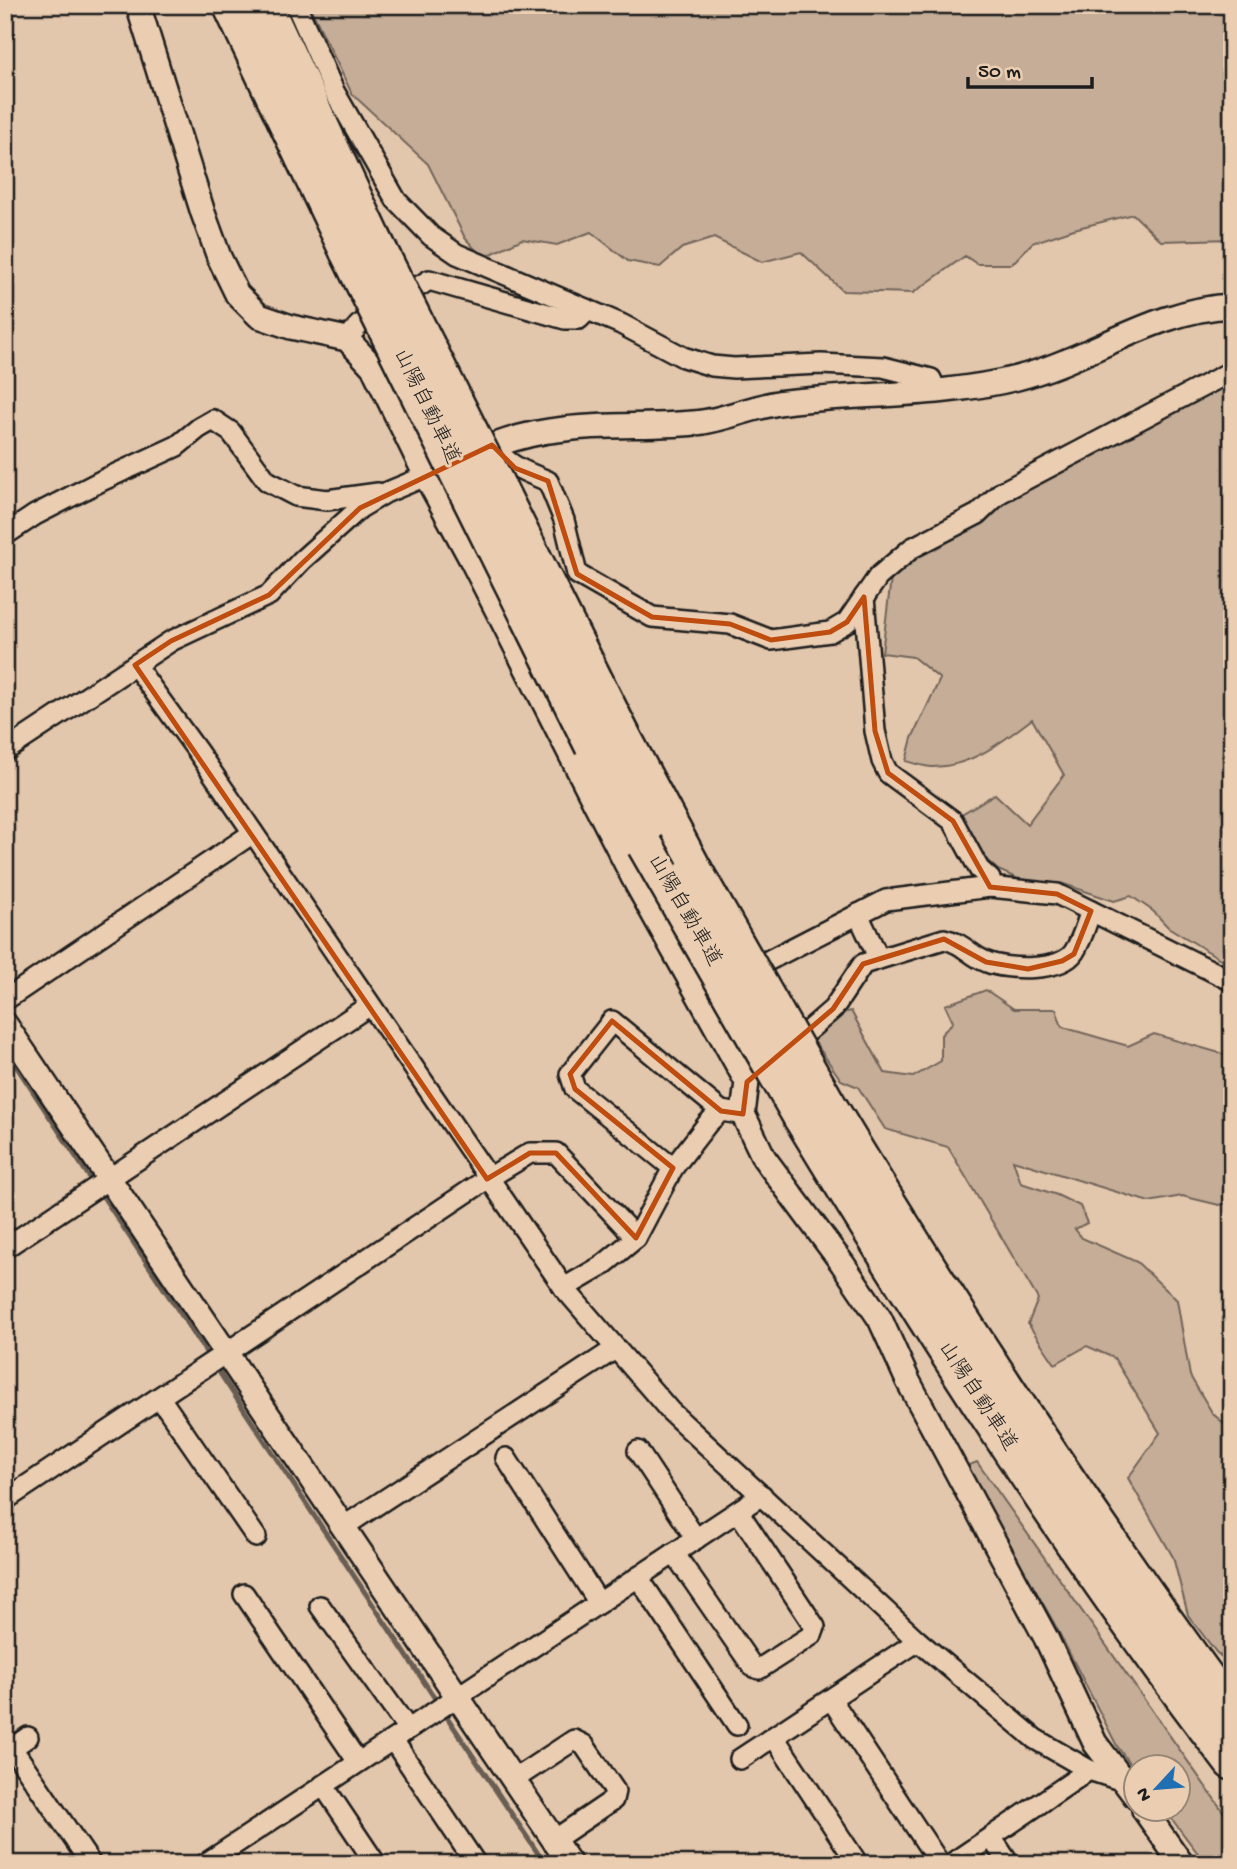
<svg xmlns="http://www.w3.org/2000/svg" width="1237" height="1869" font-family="'Gochi Hand','Klee One',sans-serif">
<rect width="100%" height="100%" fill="#e3c7ac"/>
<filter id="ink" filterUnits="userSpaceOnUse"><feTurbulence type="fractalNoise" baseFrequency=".0143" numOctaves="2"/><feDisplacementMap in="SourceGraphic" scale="14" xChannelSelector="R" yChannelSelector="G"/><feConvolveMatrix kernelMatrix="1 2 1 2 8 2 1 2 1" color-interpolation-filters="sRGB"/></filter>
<g filter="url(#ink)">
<g fill="#c5ad97" stroke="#70645a" stroke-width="2">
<polygon points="309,5 1232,5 1232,239 1161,241 1133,214 1074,229 1032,243 1012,264 977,264 965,256 913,293 843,291 801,252 762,262 714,238 682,248 660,267 628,261 591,232 557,245 522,239 483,258 465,238 428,164 352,94"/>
<path d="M1232,381V966L1168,927L1153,911L1131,896L1114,901L1061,883L1039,888L998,870L973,848L960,815L995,794L1027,824L1064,775L1032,719C1003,741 972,767 933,767C924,767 914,763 906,761L912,738L940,679L913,657L882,653L892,570L912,561L1003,500Z"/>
<polygon points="986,990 1014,1009 1056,1009 1062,1027 1128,1046 1154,1034 1223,1054 1232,1050 1232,1202 1219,1205 1182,1196 1149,1202 1013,1160 1021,1183 1057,1195 1080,1206 1087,1223 1075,1229 1082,1238 1137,1262 1177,1300 1190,1376 1213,1414 1232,1430 1232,1666 1216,1652 1188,1615 1173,1557 1128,1478 1160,1433 1114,1358 1087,1346 1055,1364 1028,1324 1038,1299 948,1147 885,1129 858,1087 841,1080 810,1035 825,1017 851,1011 885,1073 913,1077 941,1061 941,1035 953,1022 945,1005"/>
<polygon points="977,1462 1232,1824 1232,1864 1206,1864 1165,1810 1178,1810 1178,1768 1136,1768 1135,1771 1117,1746 1054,1623 965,1467"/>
</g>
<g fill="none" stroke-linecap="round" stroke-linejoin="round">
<g stroke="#675d53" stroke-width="5">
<polyline points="5,1049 94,1184"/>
<polyline points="100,1192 438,1703"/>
<polyline points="443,1711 545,1864"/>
</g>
<defs>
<g id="minor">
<polyline points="296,5 334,91 396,200 431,236 457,254 621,324 683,357 712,366 734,368 821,364 883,367 931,379 936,390"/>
<polyline points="347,339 359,325 429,280 565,319 579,319 588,310"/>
<path d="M492,445C509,467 524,471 548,481L564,520L577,574L652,617L730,624L771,640L830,632L847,622L878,577L912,548L978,514L1000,493L1232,371"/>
<polyline points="5,535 35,515 103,480 177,446 199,428 213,420 231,432 267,481 296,496 327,500 378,493"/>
<polyline points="864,597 875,731 882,761 888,773 953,821 979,869 990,879 990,887"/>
<polyline points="135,665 198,752 564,1288 670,1411 918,1641 1035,1739 1089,1770"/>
<polyline points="5,751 171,641 269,595 302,560 360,508 385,493 426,476"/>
<polyline points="858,914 879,959"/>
<polyline points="744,973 886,900 990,887 1057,894 1232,981"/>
<polyline points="5,1000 253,833"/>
<path d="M788,1048L833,1009L863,964L944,939C964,943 970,956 987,962C1007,970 1061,972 1074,952C1082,940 1086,924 1091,911"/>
<polyline points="673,1168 575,1089 570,1074 612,1021 721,1111"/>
<polyline points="5,1248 370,1005"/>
<polyline points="564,1288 602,1266 636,1238 673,1168 708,1123 721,1111 734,1113"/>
<polyline points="160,1398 256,1537"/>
<polyline points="638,1451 696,1539"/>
<polyline points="506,1458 599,1603"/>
<polyline points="5,1500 487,1179 530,1153 556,1153 636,1238"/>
<polyline points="343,1527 615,1349"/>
<polyline points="674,1553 752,1666 759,1669 812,1635 815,1627 738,1511"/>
<polyline points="638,1577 737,1725"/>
<polyline points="244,1594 358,1762"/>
<polyline points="320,1606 408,1729"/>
<polyline points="831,1699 940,1864"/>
<polyline points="774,1737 858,1864"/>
<polyline points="393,1740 476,1864"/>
<polyline points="12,1748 91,1864"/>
<polyline points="5,1753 28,1737"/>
<polyline points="740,1759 918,1641"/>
<polyline points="513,1780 574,1740 584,1745 615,1791 613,1800 554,1840"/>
<polyline points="323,1785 376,1864"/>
<polyline points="991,1837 1009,1864"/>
<polyline points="205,1864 762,1495"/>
<polyline points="951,1864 1089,1770 1123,1781"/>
</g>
<g id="tertiary">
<polyline points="138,5 203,213 219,257 237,294 259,316 291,327 347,339 373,367 426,476 470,557 635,881 747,1082 743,1114 764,1158 842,1263 880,1319 908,1381 1046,1638 1095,1743 1136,1797"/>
<path d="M469,456C499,442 531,432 565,429C610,423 657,428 703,422C730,418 757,405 785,402C861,393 942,397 1017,378C1089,360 1155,309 1232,306"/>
<polyline points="5,1024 570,1864"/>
<polyline points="1144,1810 1182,1864"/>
</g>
<g id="motorway">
<polyline points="231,5 348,252"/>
<polyline points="264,5 373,238"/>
<polyline points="622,735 694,870"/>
<polyline points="593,746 645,845"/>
<path d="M827,1103C953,1313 1087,1516 1232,1713"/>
<path d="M801,1117C935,1338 1075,1557 1232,1762"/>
</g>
</defs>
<use href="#minor" stroke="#1c1c1c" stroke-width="24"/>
<use href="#tertiary" stroke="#1c1c1c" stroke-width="28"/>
<use href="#motorway" stroke="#1c1c1c" stroke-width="40"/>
<use href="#minor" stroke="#ebceb2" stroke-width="19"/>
<use href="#tertiary" stroke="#ebceb2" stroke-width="23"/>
<use href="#motorway" stroke="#ebceb2" stroke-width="35"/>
<defs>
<g id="motorway-bridge">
<polyline points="373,238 622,735"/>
<polyline points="348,252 593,746"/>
<polyline points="645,845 801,1117"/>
<polyline points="694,870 827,1103"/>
</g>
</defs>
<use href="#motorway-bridge" stroke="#1c1c1c" stroke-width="40" stroke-linecap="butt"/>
<use href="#motorway-bridge" stroke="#ebceb2" stroke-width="35"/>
</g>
</g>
<path fill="none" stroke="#bf4d0f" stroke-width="5" stroke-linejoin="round" d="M492,445L515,468L548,481L577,574L652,617L730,624L771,640L830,632L847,622L864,597L875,731L888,773L953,821L990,887L1057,894L1091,911L1074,954L1062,961L1028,969L986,962L944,939L863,964L833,1009L747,1082L743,1114L721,1111L612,1021L570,1074L575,1089L673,1168L636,1238L556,1153H530L487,1179L135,665L171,641L269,595L360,508Z"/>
<g text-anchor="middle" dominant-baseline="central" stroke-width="6" stroke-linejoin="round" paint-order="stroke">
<g font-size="21" fill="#1c1c1c" stroke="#ebceb2">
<text transform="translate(425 407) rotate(64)">山陽自動車道</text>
<text transform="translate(683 911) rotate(60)">山陽自動車道</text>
<text transform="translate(976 1397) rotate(57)">山陽自動車道</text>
</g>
</g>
<rect width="1237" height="1869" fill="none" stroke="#ebceb2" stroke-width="28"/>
<rect x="14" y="14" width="1209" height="1841" fill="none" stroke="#1c1c1c" stroke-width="2.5" filter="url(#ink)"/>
<g transform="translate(1157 1788) rotate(244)"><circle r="33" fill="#ebceb2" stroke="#988776" stroke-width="2"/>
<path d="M0-5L12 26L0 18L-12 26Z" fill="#1f6fb2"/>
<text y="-10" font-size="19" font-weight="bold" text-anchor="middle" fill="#1c1c1c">N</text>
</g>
<path d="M968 77v10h124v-10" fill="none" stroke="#1c1c1c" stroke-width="3.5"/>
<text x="978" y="77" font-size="21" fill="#1c1c1c" stroke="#ebceb2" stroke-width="5" paint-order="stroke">50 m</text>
</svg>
